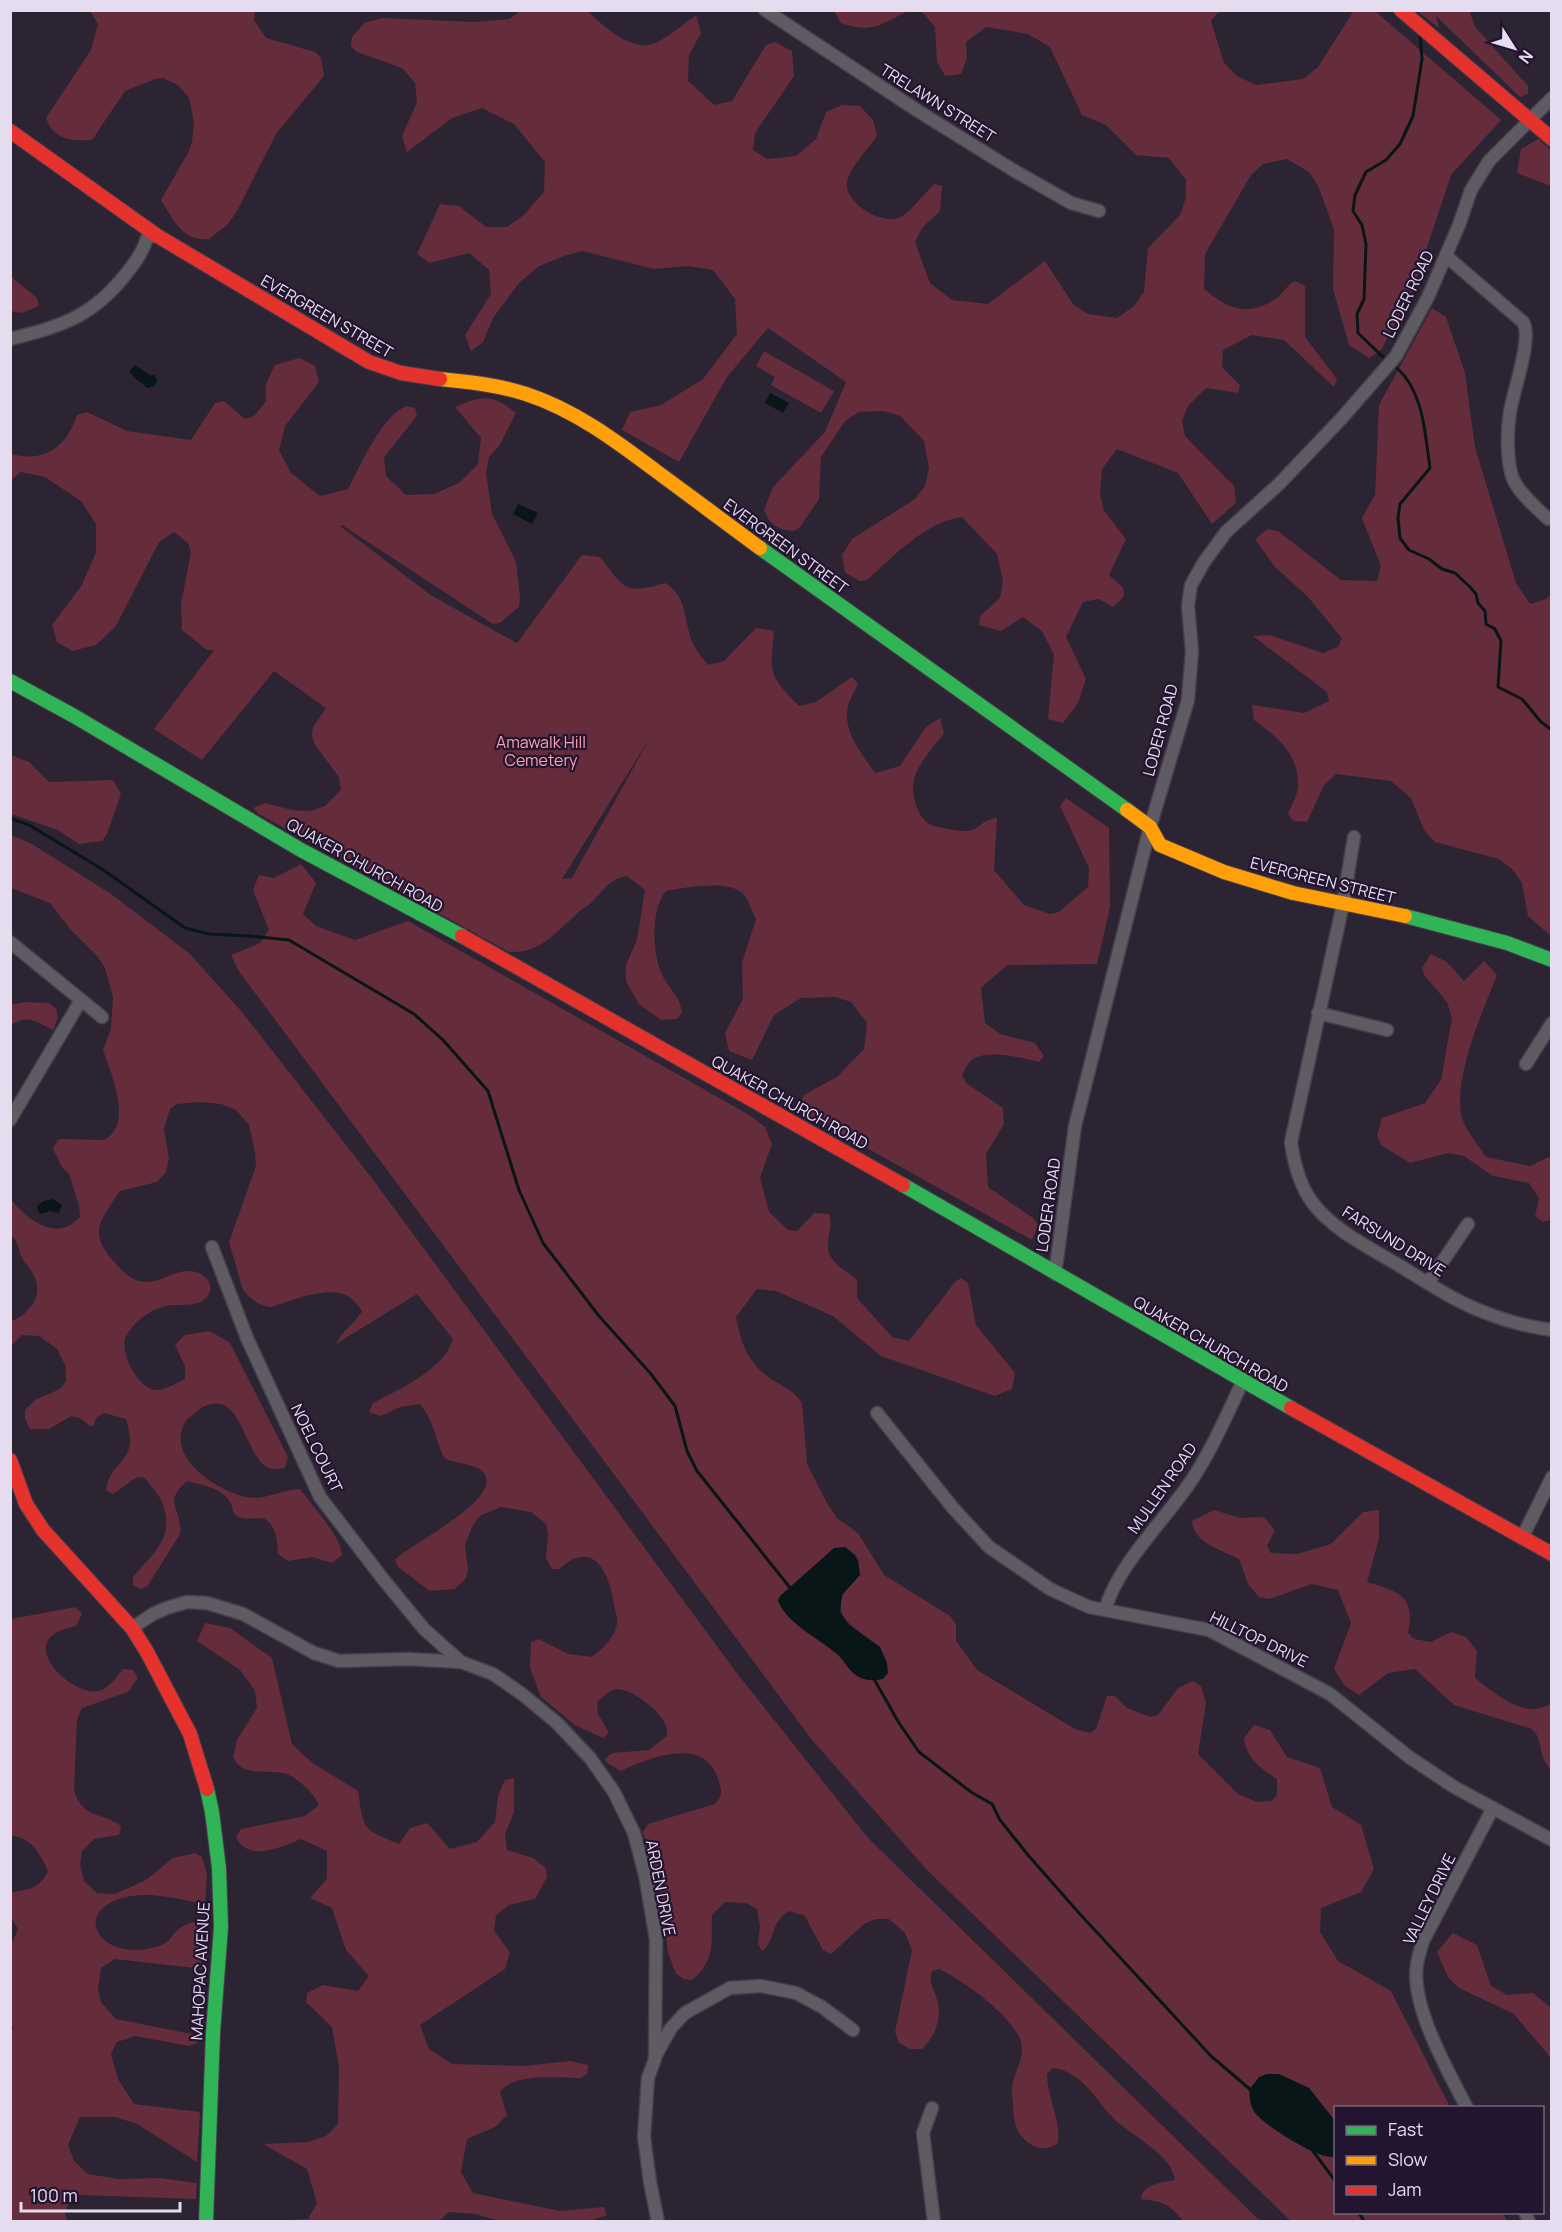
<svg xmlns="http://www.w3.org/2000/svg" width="1562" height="2232" font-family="Manrope,sans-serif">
<rect width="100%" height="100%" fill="#2c2433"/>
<g fill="#652c3b" fill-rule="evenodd">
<path d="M90,11H255L254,20L266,38L315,52L321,58L324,76L276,134L237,211L228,224L209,239C182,242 173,219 161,200L189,151L192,142L194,124L191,107L189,98L178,85L163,78L155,79L125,91L92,140C73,141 53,140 46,118L91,50L98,24Z"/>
<path d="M521,11H587C603,25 633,55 657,42C671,35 684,24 696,15L701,33L689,55L688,81L714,105L732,101L766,45L775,42L792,51L794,76L755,133L753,150L767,159L796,156L816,139L826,112L842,105L860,106L873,120L877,136C868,149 854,163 848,178C839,199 880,227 901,217C908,214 927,191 934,184L942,186L940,211L922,228L915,242L930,283L952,300L988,304L1045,261L1073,304L1088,314L1117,318L1133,307L1144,292L1148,248L1180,215L1186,198V180L1169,158L1136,155L1106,125L1082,115L1050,47L1028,34L986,27L966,42L967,58L961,74L945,76L937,61L935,27L921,11H1219L1211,21L1224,63L1237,76L1256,85L1303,79L1318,67L1353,12L1375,11L1501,120L1451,175L1412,292L1381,350L1369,358L1349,345L1333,289L1334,229L1318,186L1309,172L1287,159L1263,164L1251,175L1205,254L1204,289C1227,308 1245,317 1274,300C1283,295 1285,286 1295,281L1305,286V337L1337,379L1334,387L1284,340L1252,335L1223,350L1222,367L1240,385L1238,393L1206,388L1188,406L1182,421L1185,436L1234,486L1236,503L1212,524L1178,473L1117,449L1102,469L1100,494L1104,511L1126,539L1109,575L1123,588L1124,596L1113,607L1099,599L1083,602L1066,637L1086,679L1078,703L1063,723L1048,719L1054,655L1042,631L1023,617L1001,631L979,625L980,616L1000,598L1003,581L997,554L962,517C925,522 894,556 867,580L859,581L845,572L842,555L852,539L915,499L925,486L929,468L924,441L900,416L884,411L859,412L845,421L821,457L819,499L800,527L794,531C778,530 770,525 764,510L773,487L825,432L846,382L768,328L727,377L679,462L622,430L630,412L661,405L703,379L737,334L735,299L713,270L689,266L654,269L582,251L564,256L539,266L519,283L493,318L483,342L471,351L465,335L491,294L489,270L469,253L430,263L417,254L440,204L459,206L486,227H507L524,215L544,192L545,162L514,124L482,108L452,118L407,152L402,136L417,102L415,83L402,68L357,52L351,46L352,37L364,23L382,18L473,22L509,19Z"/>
<path d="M834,11H908C880,25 872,34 841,23Z"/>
<polygon points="1417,11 1469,11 1476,28 1528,86 1528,94 1520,97 1436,16 1439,28"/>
<polygon points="1538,139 1551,150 1551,186 1517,173 1521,149"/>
<polygon points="10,276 37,298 39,306 22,313 11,311"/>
<path d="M1432,308L1446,317L1465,373L1475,447L1516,583L1530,604L1546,599L1551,594V936L1528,916L1522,883L1512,869L1499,859L1435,842L1424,830L1411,798L1391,781L1336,774L1324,785L1307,822L1293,821L1288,814C1291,806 1297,796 1298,787C1299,753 1278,738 1254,720L1252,705L1304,713L1329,701L1327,692L1253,636L1269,635L1323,653L1338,647L1342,638L1308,597L1275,567L1255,539L1268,529L1278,531L1341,580L1377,581L1381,566L1362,518L1375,495L1379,405Z"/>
<polygon points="764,351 834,391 821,413 771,385 775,377 756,366"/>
<path d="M299,358L315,366L319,382L285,426L279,450L291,473L320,496L348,489C361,465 380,418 406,406L415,408L417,416L384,457L386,476L406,495L434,494L459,483L478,464L481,438L455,407C483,396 491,393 516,413L499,446L489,457L486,473L492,514L516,562L520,597L519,607L500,623L493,624L342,525L340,526L432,596L517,643L582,555L600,557C625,589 624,595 665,583C687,595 684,621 692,641C695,650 703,658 708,665L724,661L756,628L774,631C770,674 768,674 799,706L816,702L852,677L858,684C855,691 850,699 848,706C842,731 862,754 875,773L900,766L926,727L940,718L944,734C933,747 914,768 913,785C912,796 918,817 928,823C933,827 957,831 964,831C979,832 981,819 997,818L994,870L1024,905L1050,914L1059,912L1088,887L1089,868L1060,806L1066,798L1109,828L1110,907L1097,964L1007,965L981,988L985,1023L1000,1034L1035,1043L1044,1056L1039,1062C1022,1058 989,1049 973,1059C968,1062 965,1070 962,1075L966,1083L1003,1108L1004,1124L986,1154L988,1187L1033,1218L1038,1225L1032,1240L797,1109L804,1095L837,1077L864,1049L867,1023L851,1002L836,997L801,998L774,1015L752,1060L729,1051L725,1033L743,999L742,963L756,919C752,912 749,900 743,894C730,879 683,888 666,891C651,909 652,951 661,972C667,987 681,997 682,1013L677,1019L661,1020L639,1004L626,981V965L637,940L645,890L627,876C609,879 603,891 591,903C587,907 583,908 580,911C558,930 541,954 509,952L259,814L253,808L265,803L292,810L311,811L325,806L341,790L339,777L315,745L312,736L313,727L326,708L274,671L202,760L154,729L214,650H207L182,630L181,604L191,552L188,543L174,532L159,542L116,626L96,645L72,651L57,642L52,625L82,585L96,552V524L81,501L45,477L21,472L11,480V454C44,463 67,447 77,415L87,412L127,431L191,440L215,403L224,401L245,419L254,416L266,401V384L275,365ZM651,736L572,878L562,879Z"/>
<polygon points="11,755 29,762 49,782 113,780 121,794 107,834 102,841 79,844 58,830 11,814"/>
<path d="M11,835L32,844L111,894L190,954L242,1012L374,1181L736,1672L868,1838L1260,2221H1183C1169,2203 1163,2202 1141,2199C1143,2183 1162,2183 1175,2180C1172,2154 1130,2135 1113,2118C1101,2106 1092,2089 1078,2079C1071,2073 1062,2069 1053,2068L1047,2074C1047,2098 1061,2119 1058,2143C1050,2149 1041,2150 1032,2145C1016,2135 1014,2124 1013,2106C1013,2100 1011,2093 1012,2087C1014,2071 1025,2060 1021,2042C1014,2017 963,1980 939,1969L932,1971C928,1982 934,1989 937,1999C943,2018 935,2036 922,2049H910L899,2043L895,2032L912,1950L905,1933L889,1919H876L864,1924L831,1954L823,1950L805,1916L789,1911C769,1923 777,1939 762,1951L758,1944L760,1926L757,1909L746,1903L725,1902L712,1915C711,1943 716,1960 692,1980L684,1979L676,1974L668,1953L662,1899L643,1832L648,1824L715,1804C723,1795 722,1791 718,1779C705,1736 650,1757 621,1771L607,1763L605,1759L612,1753L649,1750L667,1736C667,1734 667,1728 666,1726C662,1712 628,1684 613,1690C607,1693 601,1699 597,1702L598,1714L609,1733L603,1738L575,1725L541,1697L530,1668L531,1642L539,1639L568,1654L592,1657C602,1650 615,1637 617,1624C618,1618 615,1610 614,1605C609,1572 594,1538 559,1569H552L546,1558L548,1534L546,1524L531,1512L501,1507L481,1515L473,1525L465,1545L468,1570L466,1578L455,1589L430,1591L398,1567L395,1560C403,1548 513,1495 481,1470C474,1465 454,1462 445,1459C434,1438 436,1424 420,1404L400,1407L381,1416L369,1412L373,1403C398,1390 445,1369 453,1339L417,1294L336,1344C344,1328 354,1325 362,1311C358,1306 354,1300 349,1297C329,1284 291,1301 271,1307C259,1306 250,1299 243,1290L229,1242L256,1166L255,1152L249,1125L236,1110L221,1104L198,1102L177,1104L170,1109L164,1129L169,1159L166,1172L157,1182L120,1191C99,1222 87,1234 117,1265C126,1275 133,1282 147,1282C161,1282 174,1271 187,1271C200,1270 217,1282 208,1295C200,1309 178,1303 166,1306C158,1307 144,1315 138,1321C133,1326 127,1333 125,1339C121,1355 138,1388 155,1390C164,1391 176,1383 185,1379V1366L175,1345L185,1335L210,1331L230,1343L288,1457L285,1468C282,1468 275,1470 272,1469C248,1464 244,1406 219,1404C211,1402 201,1407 195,1413C192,1416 187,1419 185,1422C165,1458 218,1491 246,1497C265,1501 282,1489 300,1489C311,1504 342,1538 342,1555L332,1563L312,1557L288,1561L278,1554C277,1539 277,1527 264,1518C217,1522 245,1508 220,1492C211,1486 197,1484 187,1481C161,1504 183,1507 180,1534L147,1587L140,1589L133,1585V1577C152,1554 175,1539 163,1505C160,1495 151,1486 145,1478L137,1477L113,1494L106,1490C109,1467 125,1464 129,1448C132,1439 128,1428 126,1419L104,1413L97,1417L93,1426H90L80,1418L71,1416L49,1429H30L25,1418V1410L35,1400L60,1389L66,1381V1367L57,1349L39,1336L22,1335L11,1346V1321C26,1316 42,1299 36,1281C34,1272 25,1264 21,1256C18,1247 18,1241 11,1235V1199C27,1220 57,1243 80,1217L79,1205L69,1174L62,1167L53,1149L58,1140L62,1139L104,1140C134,1124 111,1074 103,1050L111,1029L113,997L105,968L98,957L70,929L50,903L11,888Z"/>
<path d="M301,864L316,883L303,914L316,926L355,940L408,921L751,1116L765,1127L772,1144L760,1177L769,1212L788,1230L797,1231L814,1213L829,1214C835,1228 822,1245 831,1257C836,1266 849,1273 857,1280V1298L892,1337L909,1341L955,1282L961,1278L968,1283L976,1325L1015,1373L1012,1389L995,1396L881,1356L833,1316L776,1291L757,1289L736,1317C740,1338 745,1356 762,1372C775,1384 793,1388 802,1403L807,1464L828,1505L837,1518L858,1533L884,1575L950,1616L956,1624V1641L977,1670L1075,1729L1090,1733L1096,1729L1107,1696H1115L1127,1708L1150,1717L1158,1715L1178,1688L1193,1681L1201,1686L1206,1703L1198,1754L1238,1794L1257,1802L1272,1801L1277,1795V1779C1261,1768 1246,1759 1244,1738L1254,1725L1270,1730L1287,1757L1320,1768L1332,1807L1361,1825L1374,1869L1361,1892L1321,1908L1320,1932L1338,1961L1391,1991L1450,2107L1336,2108L1335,2121L1309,2088L1254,2112C1269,2125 1315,2159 1335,2157L1336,2212L1503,2213L1507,2221H1291L927,1870L812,1740L238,970L231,955L260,943L269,930L253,890L259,875L274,878ZM845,1547L856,1555L859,1562C831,1614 833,1613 880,1647L857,1676L839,1655L799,1626Z"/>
<path d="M1431,954L1447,962L1464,981L1484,961L1497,975C1483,1011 1452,1079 1462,1118C1466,1131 1479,1146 1486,1157L1530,1166L1551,1156V1220L1543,1222L1535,1216L1539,1198L1529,1183L1493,1176L1464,1156L1448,1153L1410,1163L1381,1145L1377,1136L1382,1118L1425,1103L1441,1080L1452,1018L1447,1002L1424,975L1422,968Z"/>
<path d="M26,1002L49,1003L56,1009L58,1017L53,1030C36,1022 28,1014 11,1025V1005Z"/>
<path d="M1214,1510L1240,1518L1264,1517L1275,1530L1267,1546L1271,1553L1297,1554L1331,1544L1363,1512L1379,1510V1538L1367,1582C1398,1591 1416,1596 1408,1633L1414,1639L1431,1642L1451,1632L1466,1637L1477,1651L1475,1678C1496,1694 1526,1721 1551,1703V1770C1536,1754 1545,1742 1532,1729L1454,1705L1415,1669L1388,1673L1359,1695L1344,1685L1334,1669L1351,1623L1338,1590L1312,1584L1269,1599L1259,1597L1248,1584L1239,1559C1222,1550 1193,1543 1192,1521Z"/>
<path d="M76,1607L82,1614L76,1626C69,1628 59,1630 54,1634C25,1654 81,1703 104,1689C111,1685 118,1675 123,1669L133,1670L138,1678L128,1692L82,1708L77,1720L74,1791C84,1820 101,1811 121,1826L119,1835L94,1839L82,1851L80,1864L84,1881L97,1893L115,1894L146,1880L173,1858L195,1853L202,1857L207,1874L205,1904C181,1900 156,1892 132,1896C69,1906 95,1963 156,1947C173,1942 169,1936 180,1928C184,1925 189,1924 193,1922L200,1925L203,1969L115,1959L101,1968L98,1989L101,2002L116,2019L201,2036L197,2043L189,2046L135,2036L117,2042L111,2054L118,2079L134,2104L200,2112L197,2162L137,2124L116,2117H80L68,2145L74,2161L88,2174L118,2179L160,2178L197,2183L196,2199L80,2195L71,2197L65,2213L67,2221H11L10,2037L13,2028L10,2019V1942L13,1941L18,1929L11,1918V1892C28,1890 40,1889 48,1871C40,1854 32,1837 11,1836V1619Z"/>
<path d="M205,1623L230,1628L272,1658L292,1744L311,1762L358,1791C364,1831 362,1828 399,1844L410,1828L427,1823L450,1849L477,1842L495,1822L498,1796L505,1780L514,1778V1812L505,1834L507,1850L533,1858L546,1868L547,1877L535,1899L509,1905L496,1915L494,1931L510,1952L505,1969L420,2025L429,2049L452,2064L524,2066L570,2061L588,2065L587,2074L581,2078C558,2078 514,2072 500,2092L507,2115L495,2127L467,2139L461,2172L473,2193L560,2211L604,2207L607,2215L589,2221L504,2222L475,2214L449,2212L439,2221H269L308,2219L317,2203L307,2169L263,2144L308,2142L326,2136L338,2124L339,2068L332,2027L306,2002L307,1993L323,1985L358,1991L369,1976L346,1950L332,1908L310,1898L327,1879V1851L301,1839C281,1847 248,1863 236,1837L241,1829L305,1816L319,1805C314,1794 301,1781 289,1775C270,1767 244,1780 233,1757L237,1740L257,1708L255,1691L240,1670L197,1641Z"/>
<polygon points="1453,1933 1477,1945 1491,1986 1507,1995 1533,1993 1551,2008 1551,2058 1514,2014 1459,1988 1448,1977 1437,1952"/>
</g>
<g fill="#091617">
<path d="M135,365L150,375H155L157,381L155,386L147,388C140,381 134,379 129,371Z"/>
<polygon points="770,393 789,403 783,413 765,403"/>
<polygon points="518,504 538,513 532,524 513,514"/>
<polygon points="53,1199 62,1205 59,1213 50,1211 41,1214 38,1211 37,1206 44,1201"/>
<path d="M845,1547C857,1556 859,1561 860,1575L842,1595L840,1612L848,1624L880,1647L887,1663L888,1673L883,1679C875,1681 863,1681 856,1675C848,1670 844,1660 837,1654C820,1639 784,1622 778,1600L780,1596L834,1548Z"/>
<path d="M1267,2074H1279L1309,2088L1335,2121V2157C1317,2159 1267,2127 1255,2113C1250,2106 1250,2098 1249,2090L1259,2077Z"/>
</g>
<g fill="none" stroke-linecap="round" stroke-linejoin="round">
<g stroke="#091617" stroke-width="3">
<polyline points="1383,357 1358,333 1357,314 1364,299 1366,244 1362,225 1353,211 1355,195 1366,172 1386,160 1400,144 1413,116 1422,59 1420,35"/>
<path d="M1397,368C1424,392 1425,435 1430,468L1400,504L1398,518L1400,538L1409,550L1429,559L1442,569L1455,573L1470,587L1476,594L1478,603L1485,611L1486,624L1495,629L1501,641L1498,687L1522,699L1541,722L1552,730"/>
<polyline points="10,818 29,825 102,869 185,928 209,934 249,936 289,940 414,1014 443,1040 488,1091 519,1190 543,1243 599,1316 651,1374 675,1406 687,1451 697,1471 791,1589"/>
<polyline points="874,1679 899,1723 919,1752 971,1792 992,1804 1000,1820 1028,1855 1079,1913 1211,2056 1252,2091"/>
<polyline points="1310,2147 1336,2182"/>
<polyline points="1358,2212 1365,2222"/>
</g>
<defs>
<g id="street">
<polyline points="765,10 918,111 1013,170 1071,203 1099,211"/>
<path d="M1446,256L1523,322C1533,338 1513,391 1510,412C1507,430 1506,464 1514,481C1521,495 1537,508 1548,519"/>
<path d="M10,339C62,326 92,317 126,274C136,262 143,252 147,238L156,235"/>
<path d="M1354,837L1343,904L1291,1142C1294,1164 1299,1184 1312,1202C1331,1229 1372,1249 1400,1266C1426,1282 1453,1300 1481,1311C1503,1320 1528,1327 1552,1330"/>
<polyline points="10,942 102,1017"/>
<polyline points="1318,1013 1387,1030"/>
<polyline points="1526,1064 1552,1023"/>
<polyline points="10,1120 81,1000"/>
<polyline points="212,1247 247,1338 320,1497 383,1579 424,1629 461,1662"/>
<polyline points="1055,1274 1075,1126 1150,827 1188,700 1192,651 1188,606 1191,585 1204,562 1226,532 1279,484 1341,419 1396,356 1428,297 1459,225 1471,190 1489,161 1552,98"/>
<polyline points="1428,1283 1468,1224"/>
<polyline points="877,1413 953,1508 989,1547 1050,1589 1089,1607 1209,1630 1330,1694 1409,1757 1454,1787 1552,1840"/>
<polyline points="1522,1538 1552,1477"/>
<path d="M1105,1610C1117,1566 1163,1522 1189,1484C1211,1452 1226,1416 1243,1381"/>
<polyline points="132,1628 153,1614 167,1608 187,1602 207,1603 243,1614 314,1653 339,1661 408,1659 461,1662 493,1674 522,1694 557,1723 590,1758 614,1792 634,1833 645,1875 656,1939 655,2059 648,2078 644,2137 650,2182 658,2222"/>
<polyline points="656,2055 671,2028 685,2013 730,1988 761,1986 796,1993 822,2007 853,2030"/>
<polyline points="932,2108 923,2133 934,2222"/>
<path d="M1467,2108C1448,2071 1410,2005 1417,1964C1418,1956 1421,1949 1423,1941L1493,1808"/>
<polyline points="1525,2212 1529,2222"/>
</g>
<g id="fast">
<polyline points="760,548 1127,810"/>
<polyline points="10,681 74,716 301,850 462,936"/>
<polyline points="1405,916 1507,943 1552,960"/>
<polyline points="903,1185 1291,1408"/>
<polyline points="206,2222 213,2033 221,1927 219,1868 212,1812 207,1789"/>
</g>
<g id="slow">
<path d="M440,379C470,382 498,385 526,394C575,410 616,441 656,471C691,497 725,522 760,548"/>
<polyline points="1127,810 1150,827 1160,845 1224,872 1293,893 1405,916"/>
</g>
<g id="jam">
<polyline points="1401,10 1552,139"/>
<polyline points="10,131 156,235 369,362 401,373 440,379"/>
<polyline points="462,936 903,1185"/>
<polyline points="1291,1408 1552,1554"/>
<polyline points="10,1460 26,1504 43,1530 132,1628 147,1652 190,1734 207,1789"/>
</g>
</defs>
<use href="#street" stroke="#463f4c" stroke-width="15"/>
<use href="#fast" stroke="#463f4c" stroke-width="16"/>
<use href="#slow" stroke="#463f4c" stroke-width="16"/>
<use href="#jam" stroke="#463f4c" stroke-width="16"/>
<use href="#street" stroke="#5f5b63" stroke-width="12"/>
<use href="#fast" stroke="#30b455" stroke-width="14"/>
<use href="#slow" stroke="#ff9f0a" stroke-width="14"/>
<use href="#jam" stroke="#e5322d" stroke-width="14"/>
</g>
<g text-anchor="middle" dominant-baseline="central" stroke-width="4.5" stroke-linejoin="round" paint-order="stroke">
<g font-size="16" fill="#e5dcef" stroke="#23142f">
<text transform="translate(938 103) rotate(32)">TRELAWN STREET</text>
<text transform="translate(1408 294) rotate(-64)">LODER ROAD</text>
<text transform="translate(327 316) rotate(30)">EVERGREEN STREET</text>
<text transform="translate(786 546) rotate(36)">EVERGREEN STREET</text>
<text transform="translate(1160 730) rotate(-75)">LODER ROAD</text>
<text transform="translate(365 865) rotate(29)">QUAKER CHURCH ROAD</text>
<text transform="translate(1323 880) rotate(14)">EVERGREEN STREET</text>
<text transform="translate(790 1102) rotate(29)">QUAKER CHURCH ROAD</text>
<text transform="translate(1048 1205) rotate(-82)">LODER ROAD</text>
<text transform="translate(1394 1241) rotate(32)">FARSUND DRIVE</text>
<text transform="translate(1211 1344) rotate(30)">QUAKER CHURCH ROAD</text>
<text transform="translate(317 1448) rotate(64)">NOEL COURT</text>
<text transform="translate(1162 1488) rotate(-55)">MULLEN ROAD</text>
<text transform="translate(1259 1639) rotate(26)">HILLTOP DRIVE</text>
<text transform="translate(661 1888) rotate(79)">ARDEN DRIVE</text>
<text transform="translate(1429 1899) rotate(-64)">VALLEY DRIVE</text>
<text transform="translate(200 1971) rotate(-87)">MAHOPAC AVENUE</text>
</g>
<g font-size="16" fill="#fda0b1" stroke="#23142f">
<text x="541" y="742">Amawalk Hill<tspan x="541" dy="18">Cemetery</tspan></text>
</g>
</g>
<rect width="1562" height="2232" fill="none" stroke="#e5dcef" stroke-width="24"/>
<rect x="1334" y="2106" width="210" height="108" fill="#23142f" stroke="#71647c" stroke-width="1.5"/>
<rect x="1346" y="2126" width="30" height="9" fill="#30b455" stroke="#71647c" stroke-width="1.5"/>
<text x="1388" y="2136" font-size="18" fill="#e5dcef">Fast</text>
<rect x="1346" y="2156" width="30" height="9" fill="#ff9f0a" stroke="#71647c" stroke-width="1.5"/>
<text x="1388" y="2166" font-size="18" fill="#e5dcef">Slow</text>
<rect x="1346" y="2186" width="30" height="9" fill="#e5322d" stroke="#71647c" stroke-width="1.5"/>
<text x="1388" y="2196" font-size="18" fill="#e5dcef">Jam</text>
<g transform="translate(1514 48) rotate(127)" stroke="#23142f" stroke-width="4.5" paint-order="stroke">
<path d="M0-4.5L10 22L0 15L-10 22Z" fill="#e5dcef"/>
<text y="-9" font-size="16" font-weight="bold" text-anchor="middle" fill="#e5dcef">N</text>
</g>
<path d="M21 2202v9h159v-9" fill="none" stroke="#e5dcef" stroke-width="3"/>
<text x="30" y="2202" font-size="18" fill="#e5dcef" stroke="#23142f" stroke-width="4.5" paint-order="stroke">100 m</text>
</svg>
